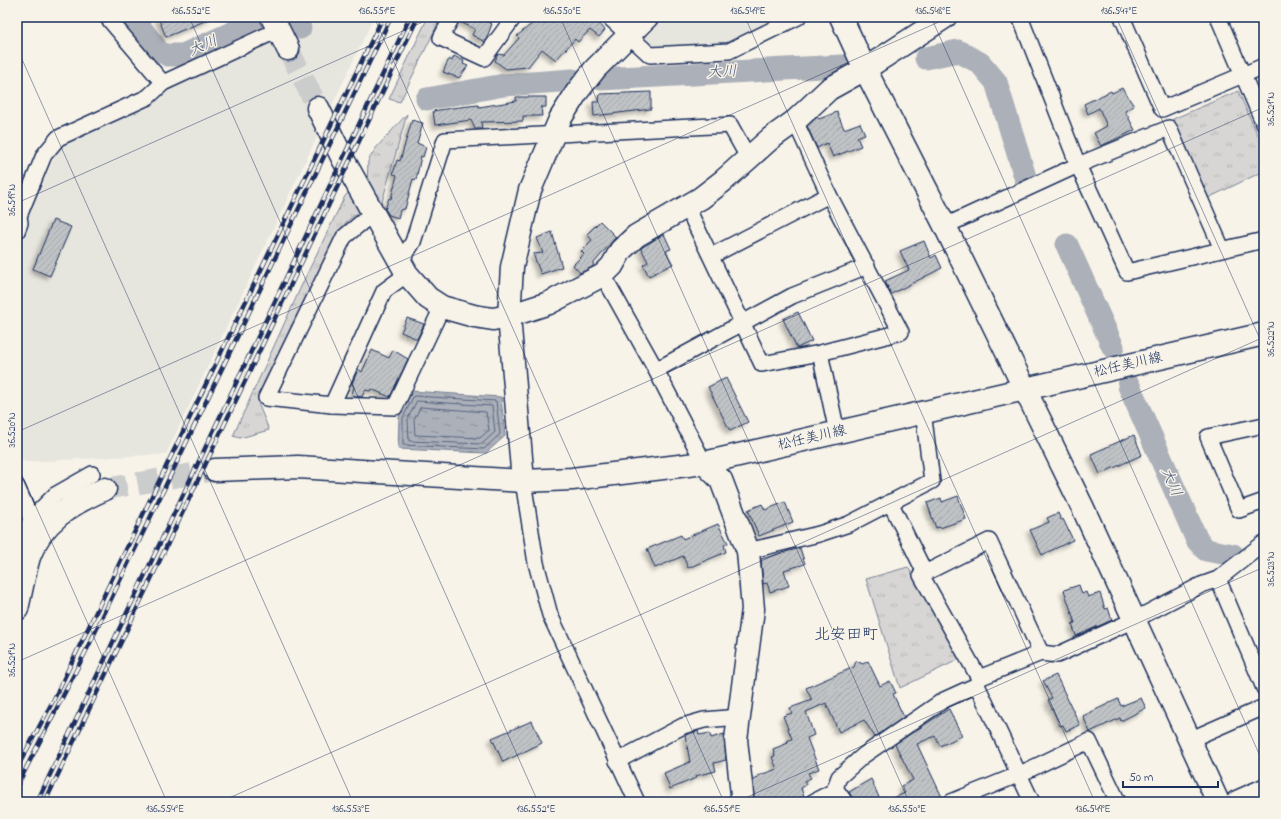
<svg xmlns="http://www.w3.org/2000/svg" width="1281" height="819" font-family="'Indie Flower','Klee One',sans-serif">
<defs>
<pattern id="park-tufts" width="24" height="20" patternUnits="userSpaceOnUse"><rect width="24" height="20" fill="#d7d6d4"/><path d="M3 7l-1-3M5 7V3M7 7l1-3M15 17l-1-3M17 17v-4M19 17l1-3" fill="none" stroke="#b8b8b8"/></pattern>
<pattern id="water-ripples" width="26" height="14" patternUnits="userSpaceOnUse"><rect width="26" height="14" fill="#acb0b9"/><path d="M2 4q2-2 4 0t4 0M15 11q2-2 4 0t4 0" fill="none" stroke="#8b909a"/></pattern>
<pattern id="building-hatch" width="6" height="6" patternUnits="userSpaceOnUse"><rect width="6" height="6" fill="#c0c3c5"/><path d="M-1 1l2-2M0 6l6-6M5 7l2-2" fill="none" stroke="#a4a8ac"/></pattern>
<filter id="shadow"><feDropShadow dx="-3.5" dy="3.5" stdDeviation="2" flood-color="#0004"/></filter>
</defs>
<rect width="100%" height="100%" fill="#f7f3e8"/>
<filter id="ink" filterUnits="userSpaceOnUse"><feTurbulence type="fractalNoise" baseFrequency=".025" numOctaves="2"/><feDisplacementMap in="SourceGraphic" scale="8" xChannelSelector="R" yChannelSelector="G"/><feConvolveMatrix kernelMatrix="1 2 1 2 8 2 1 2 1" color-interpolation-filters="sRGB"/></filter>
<g filter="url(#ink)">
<g fill="#e6e5de">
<polygon points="280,17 374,17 166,454 26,462 17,457 17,241 61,143 156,101 167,84 285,32"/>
<polygon points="662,17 783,17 731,44 650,48 642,42 642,30"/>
</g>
<g fill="url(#park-tufts)" stroke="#798299">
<polygon points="428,17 441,17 400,102 389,99"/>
<polygon points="1238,91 1264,149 1264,171 1208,198 1173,119"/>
<polygon points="407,114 380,209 367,187 368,161 376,148"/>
<polygon points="354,187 363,209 346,222 258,403 269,430 240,438 233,436 305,278 345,196"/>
<polygon points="908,567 962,658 900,688 866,579"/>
</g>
<polygon fill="url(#water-ripples)" stroke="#727c95" points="411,391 501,397 505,436 486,453 398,449 399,417"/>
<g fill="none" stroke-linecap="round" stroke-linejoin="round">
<g stroke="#556382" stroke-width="1">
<polygon points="414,396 496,401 500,434 484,449 403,445 403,418"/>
<polygon points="417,401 492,406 495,432 482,444 409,441 408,419"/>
<polygon points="421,407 486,412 489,430 480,438 415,435 414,420"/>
</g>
<g stroke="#acb0b9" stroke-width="23">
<polyline points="132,17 159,52"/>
<polyline points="284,21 300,28"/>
<polyline points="168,55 183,55 258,21"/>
<polyline points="926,58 958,51 980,63 996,82 1026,180"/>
<polyline points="601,79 842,66"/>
<polyline points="427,99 504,85 573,80"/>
<polyline points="1067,245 1113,347"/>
<polyline points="1129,386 1197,540 1206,550 1233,555"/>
</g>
</g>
<g fill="url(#building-hatch)" stroke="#1b2f5e" filter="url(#shadow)">
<polygon points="158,17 212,17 212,18 166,37"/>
<polygon points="461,17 488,17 487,21 492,24 485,42 472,35 475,29 460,22"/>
<polygon points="540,17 594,17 605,30 599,37 590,30 578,42 575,39 556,60 542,49 528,67 506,69 495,61 498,54 504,55 519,38 517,36"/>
<polygon points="454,56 464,61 463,64 468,66 459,78 443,72 449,59 452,61"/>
<polygon points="1122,88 1134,106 1125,111 1135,130 1101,146 1094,133 1107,126 1099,108 1088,114 1084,104 1111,91 1112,93"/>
<polygon points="651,92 651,109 594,116 593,102 599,102 600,94"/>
<polygon points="516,97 546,97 546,107 541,107 542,116 523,116 523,121 481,122 482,129 475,129 471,120 435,125 433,111 451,108 478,105 479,107 504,103 516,101"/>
<polygon points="837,112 844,129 860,123 865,134 857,137 861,146 833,157 827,143 817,148 807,126 817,117 819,119"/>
<polygon points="412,120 423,123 417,143 426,147 423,157 421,156 416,180 413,179 405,209 400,210 398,218 389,215 385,209 389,198 391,199 397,175 393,174 397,160 400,161"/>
<polygon points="53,220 71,227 50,276 33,269"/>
<polygon points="600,221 616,237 593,264 594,266 580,273 573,265 584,254 581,251 592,240 587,234"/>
<polygon points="552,232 562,267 541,274 533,254 543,253 537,238"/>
<polygon points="664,234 671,249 666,251 673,264 649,276 643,265 648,262 641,248"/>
<polygon points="924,241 931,258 936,255 942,268 891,294 885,281 909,270 900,251"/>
<polygon points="798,312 812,341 797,348 783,319"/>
<polygon points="407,318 424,324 417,339 401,332"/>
<polygon points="372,350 389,358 393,350 408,359 390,397 371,389 370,391 365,390 362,397 352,395 354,387 352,384 358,369 362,372"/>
<polygon points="726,378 748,422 730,431 708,387"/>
<polygon points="1134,435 1142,455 1100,474 1091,454"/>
<polygon points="958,496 966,519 940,528 939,527 936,528 927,503 941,498 942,502"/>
<polygon points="785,502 793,522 759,536 748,510 762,504 765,510"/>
<polygon points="1058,513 1061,520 1063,519 1073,540 1042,555 1030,530 1049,522 1047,518"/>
<polygon points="718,524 728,543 724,545 726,552 688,568 683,556 655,568 647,549 681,535 683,539"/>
<polygon points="800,548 805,564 784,570 789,586 770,592 767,583 763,584 761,559"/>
<polygon points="1079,585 1082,594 1086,592 1088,597 1100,593 1105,609 1108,608 1112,620 1076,636 1072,624 1075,623 1064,590"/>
<polygon points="856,661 863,664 868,661 880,686 890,681 896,693 893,694 904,717 875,737 864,720 839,732 826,703 806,712 814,735 807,738 819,769 808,773 811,778 804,781 806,785 801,788 804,797 791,802 754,802 753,780 758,778 757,776 777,769 772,757 775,756 773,749 788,743 787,741 792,739 783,716 792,713 790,708 812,700 806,688 854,667"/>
<polygon points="1056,675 1080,725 1066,731 1063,725 1060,726 1048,700 1052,698 1043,681"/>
<polygon points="1141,698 1146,708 1121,721 1120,718 1090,732 1083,716 1118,699 1121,706"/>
<polygon points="949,709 962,736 940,746 935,736 917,744 942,797 931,802 884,802 905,793 901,786 913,780 895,744"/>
<polygon points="532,721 542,743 503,762 492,738"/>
<polygon points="698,731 699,735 710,733 711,738 724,734 726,760 714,763 716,771 695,776 696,778 670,789 664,773 690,762 685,735"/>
<polygon points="871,779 881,802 854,802 849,792"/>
</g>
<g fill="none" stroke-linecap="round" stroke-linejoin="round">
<g stroke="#cbcccc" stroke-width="22" stroke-dasharray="22 11" stroke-linecap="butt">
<polyline points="288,49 318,108"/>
<polyline points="105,489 215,470"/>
</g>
<defs>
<g id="street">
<polyline points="107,17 163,83"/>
<polyline points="452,17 441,38 484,58 514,17"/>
<polyline points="609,17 650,55 729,51 798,17"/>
<polyline points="1020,17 1078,165 1127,272 1264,240"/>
<polyline points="1122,17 1162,109 1264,66"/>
<polyline points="1218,17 1264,124"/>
<polyline points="687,207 762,364 820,353 901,332 829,195 795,121"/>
<polyline points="373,213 344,237 266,398 332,405 395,407 442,307"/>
<polyline points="945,226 1078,165 1169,128 1222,249"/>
<polyline points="17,231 20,223 19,216 44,155 58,138 148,97 163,83 278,30"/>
<polyline points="711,256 829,195"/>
<polyline points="400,263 413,242 445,140 730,125 749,159"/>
<polyline points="603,275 656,370 704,463"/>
<polyline points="820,353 837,432"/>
<polyline points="656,370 792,296 867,266"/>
<polyline points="332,405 384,291 407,274"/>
<polyline points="1264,425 1208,437 1239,510 1264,501"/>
<polyline points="523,481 536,563 550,615 637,802"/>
<polyline points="17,487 31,519"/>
<polyline points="890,502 925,573"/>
<polyline points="17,551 31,519 55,495 92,474"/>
<polyline points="748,551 819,534 849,524 932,481 923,412"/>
<polyline points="1218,579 1264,688"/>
<polyline points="979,678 921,575 989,541 1041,653"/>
<polyline points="977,685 1032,802"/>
<polyline points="1189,740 1264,707"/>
<polyline points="617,761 683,726 704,720 739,717"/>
<polyline points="835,788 845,802"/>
<polyline points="813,802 834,791 839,777 864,755 944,700 977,685 979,678 1041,653 1057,655 1134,620 1201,585 1218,579 1264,543"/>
<polyline points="951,802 1020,774 1089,741 1118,802"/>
</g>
<g id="secondary">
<polyline points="272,17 288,49"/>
<polyline points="841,17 865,69 945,226 1082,506 1218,802"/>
<polyline points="318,108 343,159 407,274 428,298 442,307 474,316 493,319 509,316 549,303 603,275 612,266 621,250 636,236 701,198 723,181 770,139 795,121 829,89 865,69 945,17"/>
<polyline points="704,463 721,480 748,551 753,609 736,740 742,794 741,802"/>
<polyline points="215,470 298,467 523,481 572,479 704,463 1264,334"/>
<polyline points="523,481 509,316 512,267 530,190 560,119 577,92 595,69 647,17"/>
<path d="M17,609C21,592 24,574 29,557C41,522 72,503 105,489"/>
<polyline points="1237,802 1264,790"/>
</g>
</defs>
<use href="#street" stroke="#1b2f5e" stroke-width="18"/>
<use href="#secondary" stroke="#1b2f5e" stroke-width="25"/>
<use href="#street" stroke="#f7f3e8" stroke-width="15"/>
<use href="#secondary" stroke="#f7f3e8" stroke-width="22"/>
<defs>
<g id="rail">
<polyline points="17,768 54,699 383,17"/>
<polyline points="17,786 87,649 391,17"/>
<polyline points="37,802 410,17"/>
<polyline points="45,802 418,17"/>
</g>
</defs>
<use href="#rail" stroke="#1b2f5e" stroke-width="4.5"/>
<use href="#rail" stroke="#f7f3e8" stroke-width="3" stroke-dasharray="9" stroke-linecap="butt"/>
</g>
</g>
<path fill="none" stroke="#1b2f5e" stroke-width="1" stroke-opacity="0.45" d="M189,17L538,802M374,17L724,802M560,17L909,802M745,17L1095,802M931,17L1264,765M1116,17L1264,348M17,48L353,802M17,203L434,17M17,432L950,17M17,464L167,802M17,662L1264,107M220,802L1264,337M736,802L1264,567M1252,802L1264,797"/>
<g text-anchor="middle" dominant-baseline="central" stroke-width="3" stroke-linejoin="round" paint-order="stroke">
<g font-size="14" fill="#1b2f5e" stroke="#f7f3e8">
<text transform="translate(1128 365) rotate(-13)">松任美川線</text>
<text transform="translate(812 438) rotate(-13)">松任美川線</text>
</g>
<g font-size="15" font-style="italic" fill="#465679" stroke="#f7f3e8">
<text transform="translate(203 46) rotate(-24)">大川</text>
<text transform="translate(722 72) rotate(-3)">大川</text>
<text transform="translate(1171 482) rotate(66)">大川</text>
</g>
<g font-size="16" fill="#1b2f5e" stroke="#f7f3e8">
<text x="846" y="635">北安田町</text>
</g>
</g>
<rect width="1281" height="819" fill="none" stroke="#f7f3e8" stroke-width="44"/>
<path d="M1123 781v6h95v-6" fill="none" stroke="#1b2f5e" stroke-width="2"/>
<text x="1129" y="781" font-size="12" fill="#1b2f5e" stroke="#f7f3e8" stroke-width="3" paint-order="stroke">50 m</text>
<rect x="22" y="22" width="1237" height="775" fill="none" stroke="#1b2f5e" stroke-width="1.5"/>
<g font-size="10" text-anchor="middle" fill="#1b2f5e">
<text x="191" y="14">136.552°E</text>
<text x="377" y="14">136.551°E</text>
<text x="562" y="14">136.550°E</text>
<text x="748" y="14">136.549°E</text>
<text x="933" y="14">136.548°E</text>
<text x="1119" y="14">136.547°E</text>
<text transform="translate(1270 109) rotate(-90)" y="4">36.521°N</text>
<text transform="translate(11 200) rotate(-90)" y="4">36.519°N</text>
<text transform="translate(1270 339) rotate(-90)" y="4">36.522°N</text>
<text transform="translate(11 430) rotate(-90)" y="4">36.520°N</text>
<text transform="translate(1270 569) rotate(-90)" y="4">36.523°N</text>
<text transform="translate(11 660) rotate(-90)" y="4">36.521°N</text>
<text x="165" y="812">136.554°E</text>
<text x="351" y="812">136.553°E</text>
<text x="536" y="812">136.552°E</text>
<text x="722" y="812">136.551°E</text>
<text x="907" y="812">136.550°E</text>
<text x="1093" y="812">136.549°E</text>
</g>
</svg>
